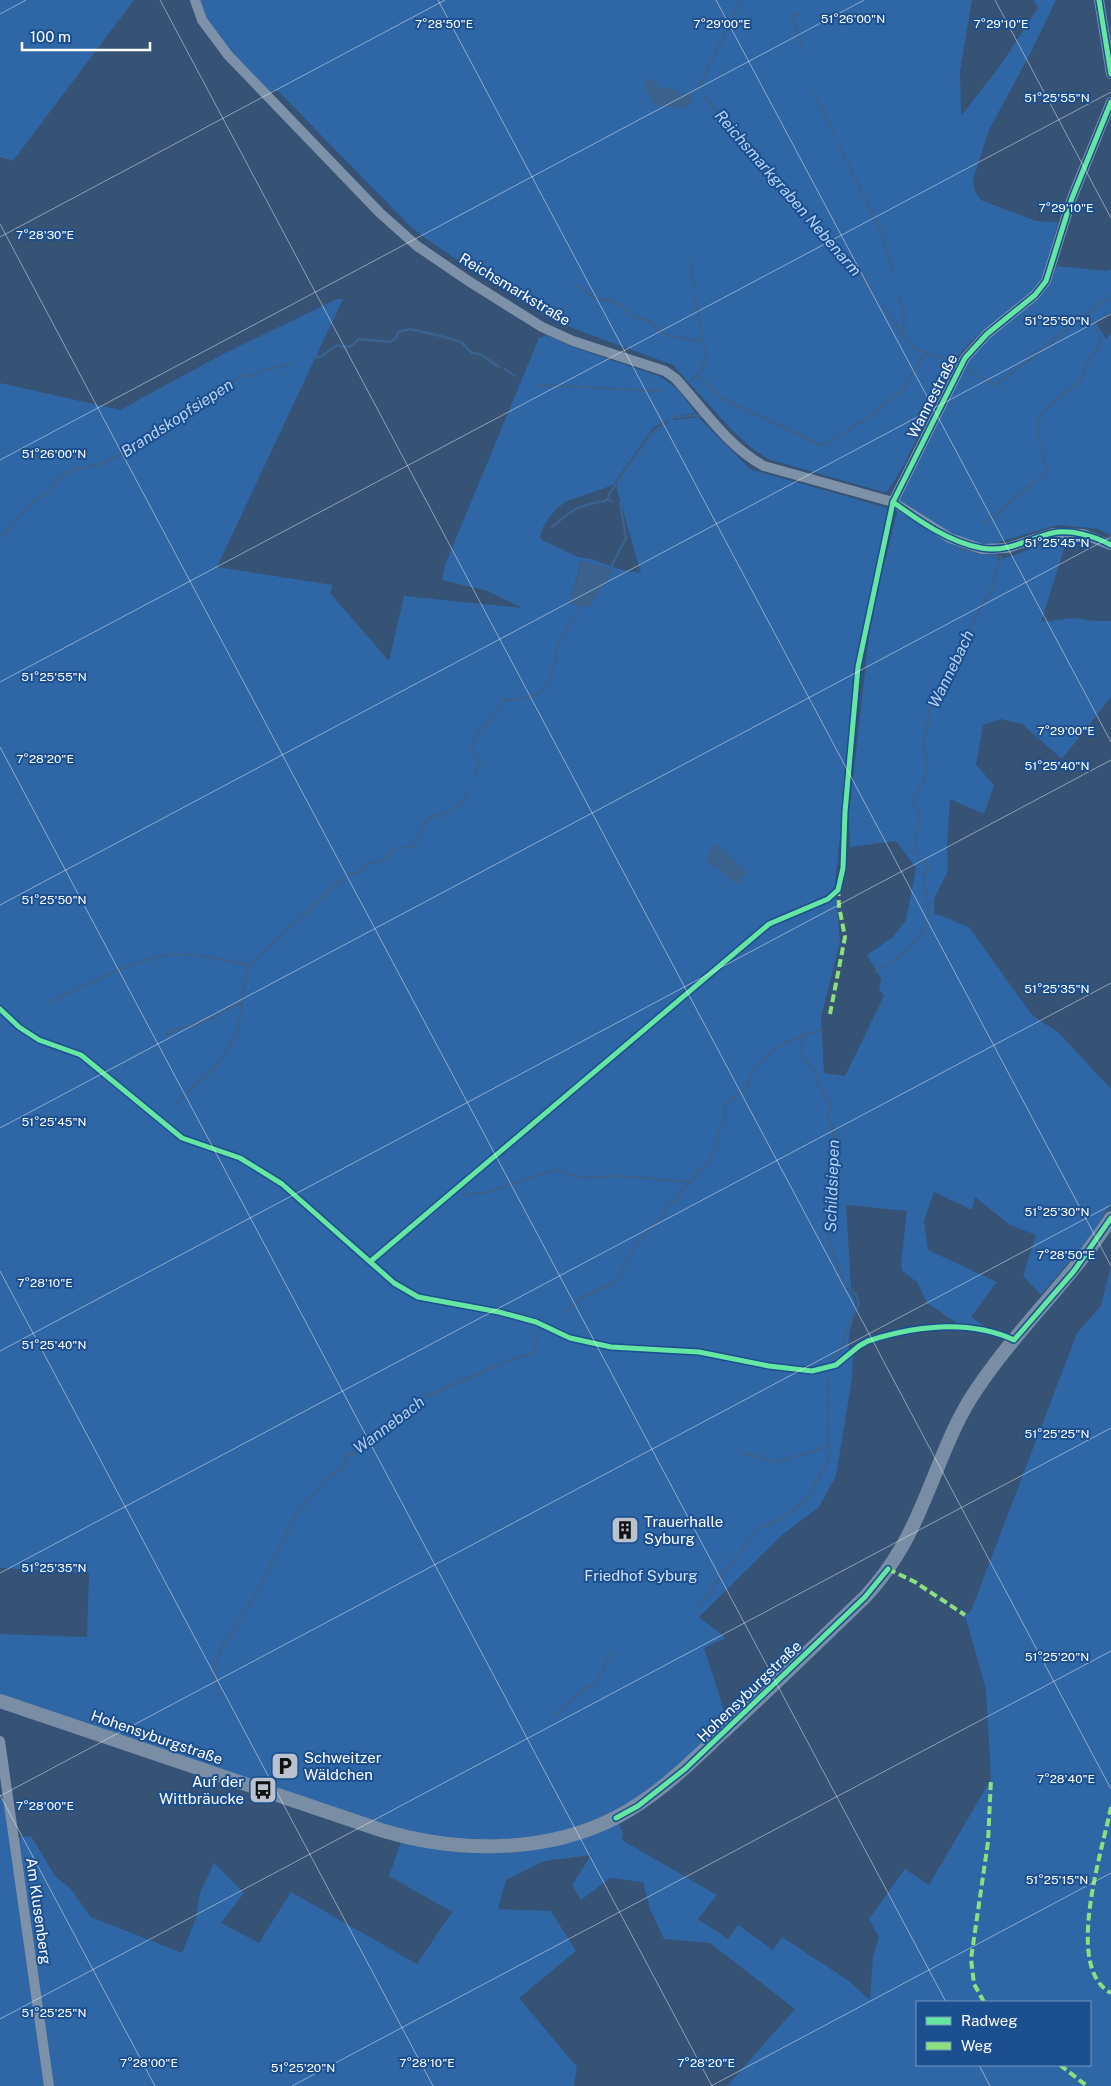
<svg xmlns="http://www.w3.org/2000/svg" width="1111" height="2086" font-family="'Public Sans',sans-serif">
<rect width="100%" height="100%" fill="#365274"/>
<g fill="#2f66a5" fill-rule="evenodd">
<polygon points="0,0 134,0 13,161 0,157"/>
<path d="M195,0H972L960,71L961,116L1002,63L1038,8L1034,0H1056L1031,52L989,130L973,180L975,191L981,200L1036,221L1058,222L1045,272L1039,284L1030,294L978,335L964,349L953,363L904,465L888,491L883,492L768,459L749,446L730,428L673,365L580,331L548,317L478,274L425,238L408,224L277,90H274L270,93C241,64 216,35 195,0Z"/>
<path d="M1057,266L1107,271L1111,269V312L1096,323L1106,339L1111,334V536L1098,529L1058,525L995,543L998,560L1015,555L1053,539L1066,543L1041,622L1074,618L1096,621H1111V697L1062,759L1022,724L1001,719L983,725L976,765L994,785L984,814L950,799L947,849L948,871L934,899V914C946,916 957,923 969,927L1032,1015L1059,1033L1111,1089V1203L1091,1236L1041,1295L1023,1276L1036,1235L1010,1225L975,1197L972,1210L934,1192L924,1221L928,1250L997,1282L971,1317L984,1326L957,1323L927,1303L917,1282L902,1271L901,1263L907,1211L846,1205L851,1287L845,1289L850,1291C851,1294 854,1298 855,1301C858,1317 841,1341 853,1357L852,1378L836,1476L819,1507L782,1535L699,1617L726,1638L704,1648L725,1713L753,1705L616,1818L623,1833L622,1840L717,1895L698,1919L728,1939L738,1925L773,1950L782,1937L849,1981L870,2000L873,1956L879,1937L869,1919L905,1869L929,1885L991,1779L986,1690L965,1615L971,1611L1077,1333L1101,1306L1111,1266V2086H727L795,2009L710,1943L664,1939L650,1909L643,1882L610,1878L581,1900L572,1885L591,1855L545,1861L506,1880L498,1909L551,1911L576,1951L519,1998L577,2067L574,2086H0V1800L8,1795L13,1838L31,1836L55,1876L71,1889L91,1917L182,1953L196,1918L200,1893L214,1863L244,1893L221,1923L259,1943L291,1892L417,1964L452,1912L389,1876L403,1837L0,1701V1634L87,1637L89,1573L0,1568V383L120,410L221,355L337,299H343L217,567L333,585L330,593L389,661L404,596L522,608L488,591L442,580L445,565L539,338L547,335L570,346L661,377L678,390L696,413L673,417L674,420L698,417L750,469L887,508L886,526L862,634L835,883L840,942L821,1017L824,1073L845,1076L884,996L879,989L881,979L867,955L893,937L906,920L916,868L896,841L850,847L849,814L869,636L881,577L902,492L961,371L976,348L1045,290ZM668,419L669,422L655,430L617,484V490L641,573L618,569L592,559L578,557L542,540L540,537L543,527L554,511L565,502L613,485L653,428ZM581,562L611,570L571,604L570,601ZM917,2002H1090V2065H917Z"/>
</g>
<g fill="#3b618d">
<polygon points="650,79 656,82 659,88 671,88 681,94 692,93 692,103 684,109 655,105 645,88 645,82"/>
<polygon points="582,561 597,564 613,571 589,608 571,604 570,601"/>
<path d="M717,844L746,872L745,876L741,879L740,883L735,881L734,883C728,879 726,875 721,870C716,866 710,866 706,861L710,850Z"/>
</g>
<g fill="none" stroke-linecap="round" stroke-linejoin="round">
<g stroke="#3b618d" stroke-width="2.5">
<polyline points="798,14 794,15 793,19 802,49"/>
<polyline points="733,16 741,0"/>
<polyline points="699,88 728,27"/>
<polyline points="814,93 835,135"/>
<polyline points="704,96 736,136 856,267 871,290"/>
<polyline points="838,142 882,234 894,272"/>
<polyline points="690,260 694,289"/>
<polyline points="575,285 586,291 594,298 614,301 625,309 631,316 650,321 661,332 668,336 703,341"/>
<path d="M900,297L905,321L901,332C908,351 935,356 953,361"/>
<polyline points="884,307 901,332"/>
<path d="M314,358L322,356L337,345C346,349 354,347 358,339L390,342L397,337L398,332L410,329L445,337L461,342L472,353L480,354L499,367"/>
<polyline points="505,369 515,376"/>
<polyline points="967,370 996,385 1087,314"/>
<path d="M697,376C707,383 714,393 724,399L820,445L826,444L873,414L905,388L915,368L926,354"/>
<polyline points="692,380 701,372 706,357 695,296"/>
<polyline points="539,385 660,391"/>
<polyline points="674,418 696,415 702,416"/>
<polyline points="612,502 608,499 609,494 652,433 667,421"/>
<polyline points="983,525 1048,471 1039,440 1039,418 1047,408 1082,379 1087,364 1101,343 1099,335 1088,313 1111,296"/>
<path d="M552,527C575,508 576,506 605,501L608,499"/>
<polyline points="0,536 5,534 31,503 45,495 59,478 73,469 84,468 102,463 132,450 162,426 176,419 182,412 202,402 205,397 244,375 252,376 266,370 290,364"/>
<polyline points="610,569 626,538 620,503"/>
<path d="M475,775L480,762L472,749L476,734L496,714L503,700C519,699 541,699 548,682C552,674 551,669 557,660C553,643 568,627 578,613"/>
<polyline points="249,965 348,874 360,872 368,863 382,861 397,848 414,846 423,825 431,817 449,812 464,800 468,792"/>
<path d="M875,972C897,960 927,939 928,913C929,904 922,880 925,874C926,871 928,870 929,867L915,851L919,811L913,803C914,791 925,783 927,770C928,761 923,752 924,743C925,731 930,719 930,707L937,703L940,686L979,610L991,591L1001,557L961,549"/>
<path d="M50,1002C85,986 131,960 168,955C194,952 223,960 249,965"/>
<polyline points="166,1034 214,1017 240,1002"/>
<polyline points="804,1035 801,1050 803,1058 813,1068 817,1077 817,1083 830,1103 829,1119 836,1140 830,1203 826,1223 828,1235 833,1254 844,1282 856,1295 859,1304 847,1331 842,1349 833,1359 831,1364"/>
<polyline points="177,1103 217,1065 237,1033 248,965"/>
<polyline points="464,1195 489,1192 554,1170 584,1178 618,1176 692,1182"/>
<path d="M564,1312L583,1297L615,1282L638,1242L664,1215L667,1206L674,1202L682,1190L692,1182L697,1171L708,1165L717,1141L719,1129L725,1120V1104C735,1096 752,1088 750,1074C771,1046 789,1039 822,1030"/>
<polyline points="740,1452 777,1462 829,1446"/>
<polyline points="699,1606 758,1528 777,1521 805,1501 829,1460 828,1376"/>
<polyline points="219,1696 215,1676 215,1665 221,1649 254,1598 294,1518 327,1478 342,1469 347,1456 360,1451 382,1435 403,1418 419,1399 518,1357 531,1354 537,1347 536,1332"/>
<polyline points="553,1716 586,1688 595,1685 611,1653"/>
</g>
<g stroke="#7d92a8" stroke-width="10">
<path d="M195,0L202,20L228,55L380,213L417,246L470,282L542,327L573,341L665,371L675,378C702,407 728,447 764,466L893,502L950,538L982,549L1007,548L1053,533L1083,534L1111,545"/>
<polyline points="1099,0 1111,74"/>
<polyline points="893,502 965,358 987,334 1035,295 1046,281 1072,198 1111,102"/>
<polyline points="0,1741 49,2086"/>
</g>
<path stroke="#798da4" stroke-width="14" d="M0,1701L381,1830C456,1853 546,1854 617,1817C657,1796 688,1765 720,1735C769,1690 817,1643 865,1597C880,1581 892,1564 903,1545C929,1499 942,1446 969,1401C1010,1335 1069,1283 1111,1218"/>
<g stroke="#8de07e" stroke-width="4" stroke-dasharray="8 4" stroke-linecap="butt">
<polyline points="830,1014 845,937 839,906 838,887"/>
<polyline points="888,1569 915,1582 965,1615"/>
<path d="M1111,1807C1103,1849 1063,1968 1111,1993"/>
<polyline points="984,2002 974,1984 971,1959 988,1842 991,1779"/>
<polyline points="1060,2065 1087,2086"/>
</g>
<defs>
<g id="cycleway">
<polyline points="1099,0 1111,74"/>
<path d="M893,502C919,521 949,542 981,548C1007,553 1028,539 1052,533C1071,529 1094,536 1111,545"/>
<path d="M0,1009L19,1027L39,1040L81,1055L182,1138L240,1158L282,1184L394,1283L418,1297L499,1312L536,1322L570,1338L611,1347L699,1352L769,1366L812,1371L836,1365L859,1346L868,1341C915,1326 968,1319 1014,1340L1074,1271L1111,1218"/>
<polyline points="371,1261 769,924 828,899 838,890 843,868 845,812 858,667 893,502 965,358 987,334 1035,295 1046,281 1072,198 1111,102"/>
<polyline points="616,1818 638,1806 685,1769 865,1597 888,1569"/>
</g>
</defs>
<use href="#cycleway" stroke="#1b4f8f" stroke-width="8"/>
<use href="#cycleway" stroke="#66e7a1" stroke-width="5"/>
</g>
<path fill="none" stroke="#fff" stroke-width="1" stroke-opacity="0.45" d="M160,0L1111,1789M438,0L1111,1266M716,0L1111,742M995,0L1111,218M0,14L26,0M0,224L946,2002M0,237L445,0M0,460L864,0M0,682L1111,92M0,747L712,2086M0,905L1111,314M0,1128L1111,537M0,1271L433,2086M0,1351L1111,760M0,1573L1111,983M0,1795L155,2086M0,1796L1111,1205M0,2019L1111,1428M979,2065L990,2086M292,2086L1111,1651M711,2086L1111,1873"/>
<defs>
<symbol id="building-square" viewBox="-11 -11 22 22"><rect x="-9" y="-9" width="18" height="18" rx="4" fill="#b9c2ce" stroke="#1b4f8f"/><path d="M-4-6H4V6H1V3H-1V6H-4ZM-2.5-4.3h1.7v1.8h-1.7ZM.8-4.3h1.7v1.8H.8ZM-2.5-1h1.7V.8h-1.7ZM.8-1h1.7V.8H.8Z" fill="#111"/></symbol>
<symbol id="parking-square" viewBox="-11 -11 22 22"><rect x="-9" y="-9" width="18" height="18" rx="4" fill="#b9c2ce" stroke="#1b4f8f"/><path d="M-3.5-5.5H1a3.5 3.5 0 0 1 0 7H-1V5.5H-3.5ZM-1-3.4V-.6H.8a1.4 1.4 0 0 0 0-2.8Z" fill="#111"/></symbol>
<symbol id="bus-square" viewBox="-11 -11 22 22"><rect x="-9" y="-9" width="18" height="18" rx="4" fill="#b9c2ce" stroke="#1b4f8f"/><path d="M-5-6H5V4H4V6H2V4H-2V6H-4V4H-5ZM-3.5-4V0h7V-4ZM-3.5 1.2v1.5H-2V1.2ZM2 1.2v1.5H3.5V1.2Z" fill="#111"/></symbol>
</defs>
<g fill-rule="evenodd">
<use href="#building-square" x="609" y="1514" width="32" height="32"/>
<use href="#parking-square" x="269" y="1750" width="32" height="32"/>
<use href="#bus-square" x="247" y="1774" width="32" height="32"/>
</g>
<g text-anchor="middle" dominant-baseline="central" stroke-width="4" stroke-linejoin="round" paint-order="stroke">
<g font-size="15" fill="#fff" stroke="#1b4f8f">
<text transform="translate(515 289) rotate(31)">Reichsmarkstraße</text>
<text transform="translate(932 396) rotate(-63)">Wannestraße</text>
<text transform="translate(749 1691) rotate(-44)">Hohensyburgstraße</text>
<text transform="translate(157 1737) rotate(19)">Hohensyburgstraße</text>
<text transform="translate(39 1911) rotate(82)">Am Klusenberg</text>
</g>
<g font-size="15" fill="#fff" stroke="#1b4f8f" text-anchor="start">
<text x="644" y="1521">Trauerhalle<tspan x="644" dy="17">Syburg</tspan></text>
<text x="304" y="1757">Schweitzer<tspan x="304" dy="17">Wäldchen</tspan></text>
<text x="244" y="1781" text-anchor="end">Auf der<tspan x="244" dy="17">Wittbräucke</tspan></text>
</g>
<g font-size="15" fill="#cfe3fa" stroke="#1b4f8f">
<text x="641" y="1575">Friedhof Syburg</text>
</g>
<g font-size="16" font-style="italic" fill="#b5d3f5" stroke="#1b4f8f">
<text transform="translate(788 193) rotate(49)">Reichsmarkgraben Nebenarm</text>
<text transform="translate(177 418) rotate(-33)">Brandskopfsiepen</text>
<text transform="translate(951 669) rotate(-64)">Wannebach</text>
<text transform="translate(832 1186) rotate(-88)">Schildsiepen</text>
<text transform="translate(389 1425) rotate(-37)">Wannebach</text>
</g>
</g>
<g font-size="12" text-anchor="middle" fill="#fff" stroke="#1b4f8f" stroke-width="4" stroke-linejoin="round" paint-order="stroke">
<text x="853" y="23">51°26'00"N</text>
<text x="444" y="28">7°28'50"E</text>
<text x="722" y="28">7°29'00"E</text>
<text x="1001" y="28">7°29'10"E</text>
<text x="1057" y="102">51°25'55"N</text>
<text x="1066" y="212">7°29'10"E</text>
<text x="45" y="239">7°28'30"E</text>
<text x="1057" y="325">51°25'50"N</text>
<text x="54" y="458">51°26'00"N</text>
<text x="1057" y="547">51°25'45"N</text>
<text x="54" y="681">51°25'55"N</text>
<text x="1066" y="735">7°29'00"E</text>
<text x="45" y="763">7°28'20"E</text>
<text x="1057" y="770">51°25'40"N</text>
<text x="54" y="904">51°25'50"N</text>
<text x="1057" y="993">51°25'35"N</text>
<text x="54" y="1126">51°25'45"N</text>
<text x="1057" y="1216">51°25'30"N</text>
<text x="1066" y="1259">7°28'50"E</text>
<text x="45" y="1287">7°28'10"E</text>
<text x="54" y="1349">51°25'40"N</text>
<text x="1057" y="1438">51°25'25"N</text>
<text x="54" y="1572">51°25'35"N</text>
<text x="1057" y="1661">51°25'20"N</text>
<text x="1066" y="1783">7°28'40"E</text>
<text x="45" y="1810">7°28'00"E</text>
<text x="1057" y="1884">51°25'15"N</text>
<text x="54" y="2017">51°25'25"N</text>
<text x="149" y="2067">7°28'00"E</text>
<text x="427" y="2067">7°28'10"E</text>
<text x="706" y="2067">7°28'20"E</text>
<text x="303" y="2072">51°25'20"N</text>
</g>
<rect x="916" y="2001" width="175" height="65" fill="#1b4f8f" stroke="#7695bc"/>
<rect x="926" y="2017" width="25" height="8" fill="#66e7a1" stroke="#7695bc"/>
<text x="961" y="2026" font-size="15" fill="#ffffff">Radweg</text>
<rect x="926" y="2042" width="25" height="8" fill="#8de07e" stroke="#7695bc"/>
<text x="961" y="2051" font-size="15" fill="#ffffff">Weg</text>
<path d="M22 42v8h128v-8" fill="none" stroke="#ffffff" stroke-width="2.5"/>
<text x="30" y="42" font-size="15" fill="#ffffff" stroke="#1b4f8f" stroke-width="4" paint-order="stroke">100 m</text>
</svg>
